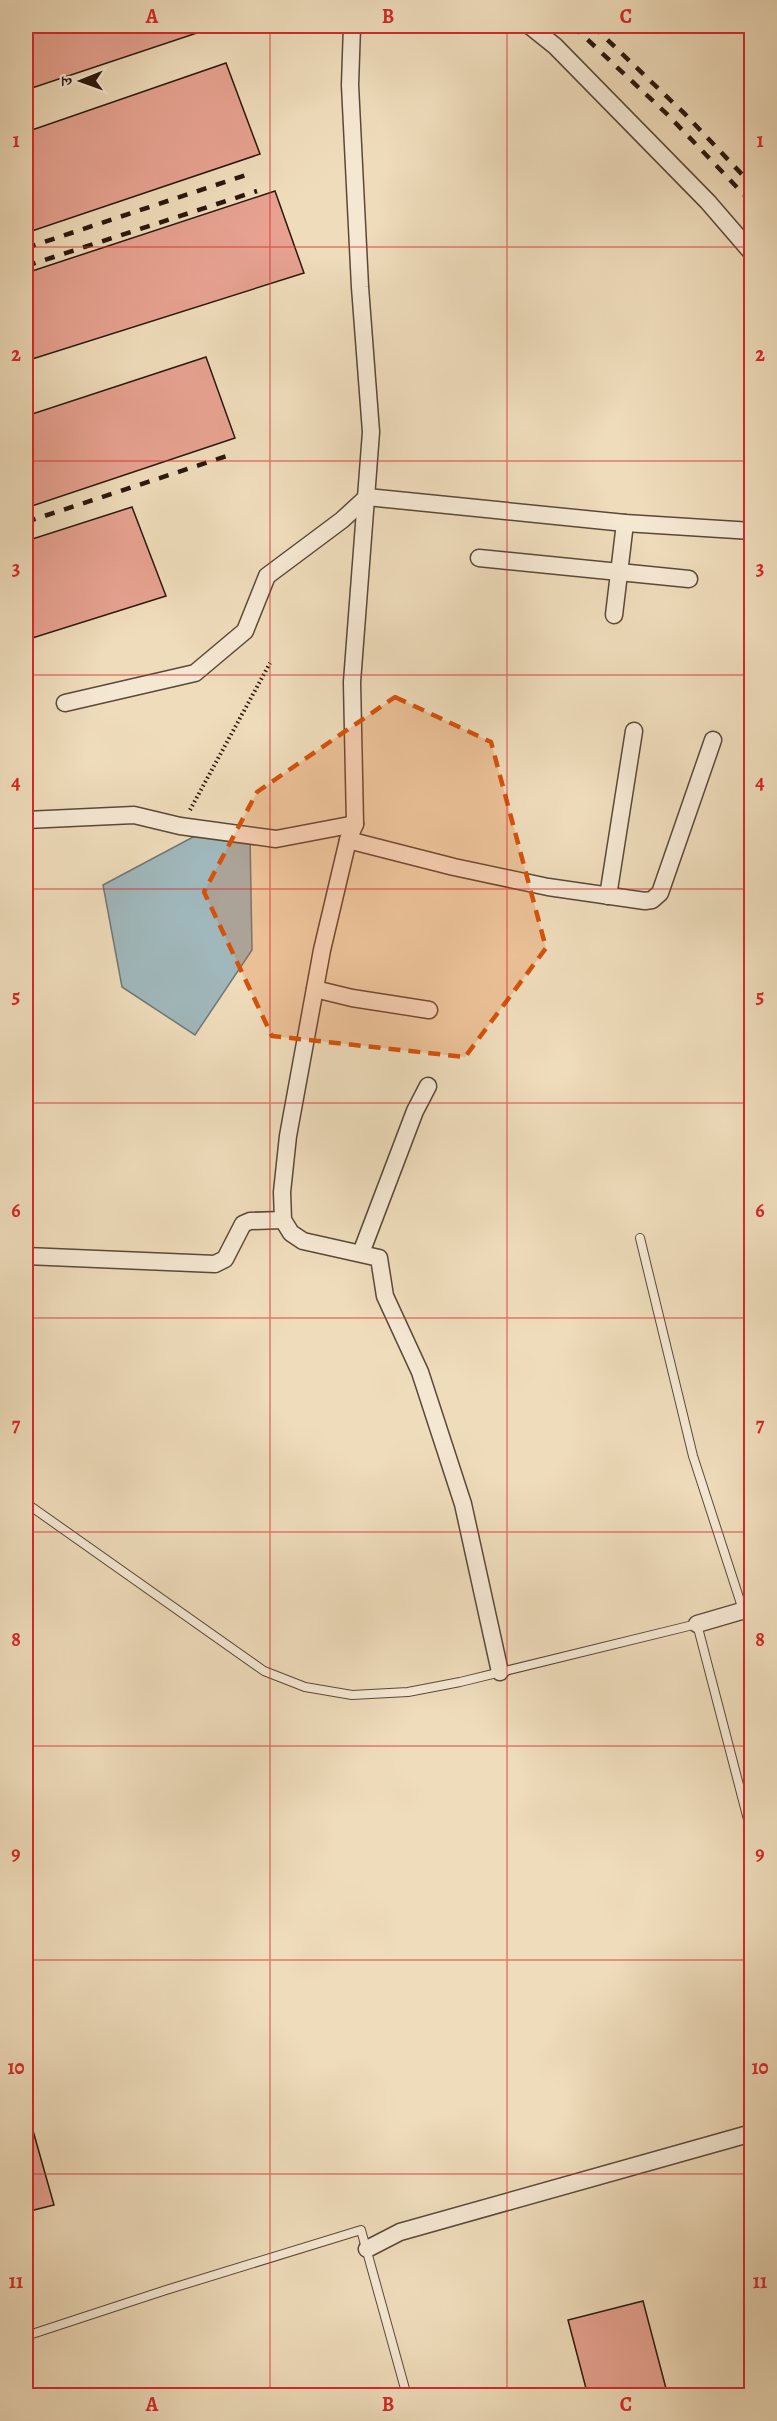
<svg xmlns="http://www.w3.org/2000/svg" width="777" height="2421" font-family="Alegreya,'Noto Serif Devanagari',serif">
<rect width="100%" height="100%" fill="#efdcbb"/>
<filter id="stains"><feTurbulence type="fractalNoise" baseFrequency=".00333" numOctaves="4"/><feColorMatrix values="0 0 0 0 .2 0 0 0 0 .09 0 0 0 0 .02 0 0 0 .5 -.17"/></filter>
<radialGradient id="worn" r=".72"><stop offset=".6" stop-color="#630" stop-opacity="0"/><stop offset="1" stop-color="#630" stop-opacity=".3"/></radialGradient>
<polygon fill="#a0b8bc" stroke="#707876" stroke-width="1.5" points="250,836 252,950 195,1035 122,987 103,885 193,837"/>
<g fill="#e7a291" stroke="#29180c" stroke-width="1.5">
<polygon points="26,26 212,26 212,28 26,90"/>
<polygon points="226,63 260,154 26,233 26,132"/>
<polygon points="275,191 304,273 26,361 26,273"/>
<polygon points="206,357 235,438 26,508 26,416"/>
<polygon points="132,507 166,596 26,640 26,541"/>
<polygon points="30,2120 54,2205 26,2212 26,2121"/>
<polygon points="643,2301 668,2396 588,2396 568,2320"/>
</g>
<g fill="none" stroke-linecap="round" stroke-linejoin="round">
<defs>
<g id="lane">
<polyline points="640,1238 693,1456 743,1610"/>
<polyline points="26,1503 264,1671 305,1687 352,1695 408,1692 460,1682 697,1624 752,1835"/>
<polyline points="26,2336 166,2290 361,2230 407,2396"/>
</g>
<g id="street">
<polyline points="352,26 350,85 360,287 371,432 352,682 355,824 348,840 322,950 288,1136 282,1192 283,1220 291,1233 303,1241 379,1258 385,1296 420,1372 463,1504 500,1672"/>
<polyline points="530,26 555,46 708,202 752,253"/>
<polyline points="479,558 689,579"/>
<polyline points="614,615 625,523"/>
<polyline points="65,703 195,673 245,631 267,576 342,520 367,497 625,523 752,531"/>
<polyline points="26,820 134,815 180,826 276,839 355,824"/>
<polyline points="348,840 454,867 548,887 645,901 652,900 660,893 713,740"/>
<polyline points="608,896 634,731"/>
<polyline points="315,989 352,998 429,1010"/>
<polyline points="361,1253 415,1111 428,1086"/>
<polyline points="26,1256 215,1264 225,1259 243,1224 250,1221 283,1220"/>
<polyline points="697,1624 752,1608"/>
<polyline points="367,2249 400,2232 752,2133"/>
</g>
</defs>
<use href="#lane" stroke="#5a4938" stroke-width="10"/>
<use href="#street" stroke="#5a4938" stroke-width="19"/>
<polyline stroke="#29180c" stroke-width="4" stroke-dasharray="1.5 3" stroke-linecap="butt" points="190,810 270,663"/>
<use href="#lane" stroke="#f5e8d3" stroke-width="8"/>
<use href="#street" stroke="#f5e8d3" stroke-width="16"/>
<g stroke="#29180c" stroke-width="4.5" stroke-dasharray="10 10" stroke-linecap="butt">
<polyline points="573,26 668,115 752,203"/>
<polyline points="593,26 685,114 752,185"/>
<polyline points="26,248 252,173"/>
<polyline points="26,266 257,191"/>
<polyline points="26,522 233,454"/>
</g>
</g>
<path fill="#d5520c" fill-opacity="0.2" stroke="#d5520c" stroke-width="4.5" stroke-dasharray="12 8" stroke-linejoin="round" d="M395,697L491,742L546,948L465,1057L272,1036L204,892L257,792Z"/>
<path fill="none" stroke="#d62828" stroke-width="1.5" stroke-opacity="0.55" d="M270,26V2396M507,26V2396M26,247H752M26,461H752M26,675H752M26,889H752M26,1103H752M26,1318H752M26,1532H752M26,1746H752M26,1960H752M26,2174H752"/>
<rect width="777" height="2421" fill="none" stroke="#efdcbb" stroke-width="66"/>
<g transform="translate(81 81) rotate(269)" stroke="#f5e8d3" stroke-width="4.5" paint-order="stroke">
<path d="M0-4.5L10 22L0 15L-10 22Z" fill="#29180c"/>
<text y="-9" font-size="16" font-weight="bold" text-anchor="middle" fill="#29180c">उ</text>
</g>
<rect x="33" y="33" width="711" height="2355" fill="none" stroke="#d62828" stroke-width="2"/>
<g font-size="20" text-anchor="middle" font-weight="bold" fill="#d62828">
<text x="152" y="23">A</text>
<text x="388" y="23">B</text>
<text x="626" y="23">C</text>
<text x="16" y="147">1</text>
<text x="760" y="147">1</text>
<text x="16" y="361">2</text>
<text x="760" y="361">2</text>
<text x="16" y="575">3</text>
<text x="760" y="575">3</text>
<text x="16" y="789">4</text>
<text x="760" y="789">4</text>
<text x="16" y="1003">5</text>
<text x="760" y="1003">5</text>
<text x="16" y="1217">6</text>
<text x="760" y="1217">6</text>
<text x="16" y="1431">7</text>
<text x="760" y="1431">7</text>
<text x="16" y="1646">8</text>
<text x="760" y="1646">8</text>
<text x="16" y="1860">9</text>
<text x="760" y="1860">9</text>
<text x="16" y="2074">10</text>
<text x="760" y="2074">10</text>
<text x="16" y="2288">11</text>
<text x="760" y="2288">11</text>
<text x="152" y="2411">A</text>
<text x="388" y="2411">B</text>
<text x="626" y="2411">C</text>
</g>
<rect width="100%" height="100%" filter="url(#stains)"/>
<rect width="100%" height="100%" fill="url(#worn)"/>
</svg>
